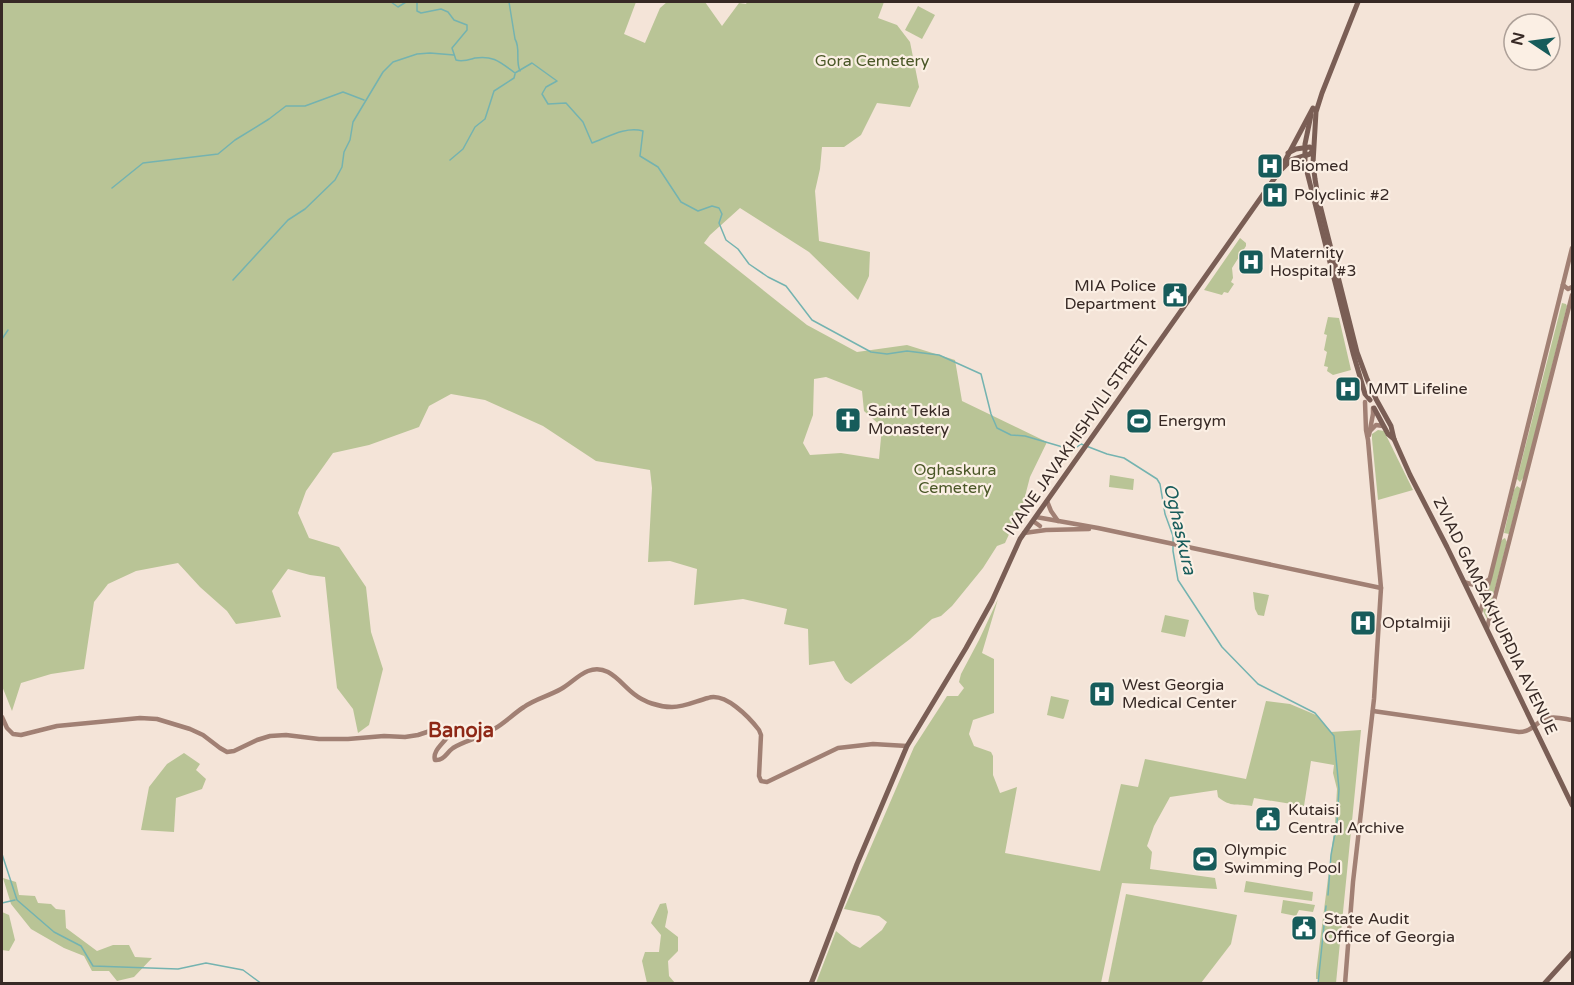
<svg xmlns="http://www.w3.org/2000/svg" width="1574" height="985" font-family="'Varela Round',sans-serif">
<rect width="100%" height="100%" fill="#f4e4d8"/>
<g fill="#b9c496" fill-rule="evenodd">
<path d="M2,2H636L624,34L645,43L660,8L667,2H705L722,26L739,3L746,4L747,2H884L878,18L897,25L910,42L919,87L910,107L877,103L861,135L844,147H822L820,169L815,191L819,241L870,252L869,276L858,300L809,252L740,208L710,235L704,243L807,325L857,352L907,345L955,360L962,401L1047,442L1030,477L1023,504L1005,543L997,546L983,568L952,606L941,616L932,619L910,639L851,684L845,680L834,661L809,665L808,629L784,624L787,609L743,599L694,605L697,569L670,561L648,562L652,488L650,470L596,461L543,426L485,400L451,394L429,406L419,427L369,445L333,453L306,491L298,513L309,538L339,547L366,587L371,632L383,669L369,725L358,733L353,709L337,688L332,645L325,577L310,575L288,569L272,591L281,617L236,624L227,611L200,587L178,563L136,571L108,584L94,602L84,669L51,674L21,683L12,711L2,686ZM826,377L862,391L864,411L882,427L879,459L841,453L810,455L803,443L813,415L814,379Z"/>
<polygon points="918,6 935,15 922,39 905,30"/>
<polygon points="1240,238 1246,243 1246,246 1232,268 1233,278 1231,282 1234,284 1228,293 1224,292 1222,295 1204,290"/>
<polygon points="1562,303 1566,304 1567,306 1524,477 1520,482 1517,479"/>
<polygon points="1328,317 1339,318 1351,370 1333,375 1327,371 1328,367 1324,366 1327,352 1324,350 1327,335 1324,334"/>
<polygon points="1378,430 1384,431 1413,490 1378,500 1372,439 1372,434"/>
<polygon points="1110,475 1134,479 1133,490 1109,487"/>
<polygon points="1517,486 1520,488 1520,491 1509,534 1504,533 1514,490"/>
<polygon points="1505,538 1507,542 1487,619 1483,611 1501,541 1503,539"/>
<polygon points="1253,592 1269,595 1264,616 1258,615 1255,609"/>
<path d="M998,599L982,653L994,659V713L973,720L969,734L974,746L991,752L993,756V775L1000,793L1017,787L1005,853L1100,871L1121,784L1138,787L1145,759L1246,779L1266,701L1290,704L1316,715L1331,732L1361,730L1336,983H1318V979H1316V973L1335,823L1337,789L1333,773L1334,765L1311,761L1304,806L1254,798L1252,806C1236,803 1232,808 1218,797L1217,790L1170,797L1154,826L1147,846L1152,852L1150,869L1215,878L1217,889L1122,883L1101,983H816L836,931L852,944L860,948L882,930L887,922L879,916L844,909L914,747L947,696H958L964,688L959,682L961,674L979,640Z"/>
<polygon points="1165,615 1189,620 1185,637 1161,632"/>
<polygon points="1051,696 1069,700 1064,718 1063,719 1047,715"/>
<polygon points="184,753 200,764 196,770 206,779 202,789 176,798 174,832 141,830 149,787 167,764"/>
<polygon points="3,878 16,882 19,895 35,896 38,903 51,904 56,909 65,910 66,928 97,951 113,945 129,945 135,957 152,958 134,977 117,981 109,971 92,971 84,956 64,948 31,929 11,904"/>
<polygon points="1246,881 1313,892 1312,901 1244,892"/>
<polygon points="1126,894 1237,915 1231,944 1201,983 1108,983"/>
<polygon points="1283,900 1315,905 1313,912 1299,910 1296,916 1281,913"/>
<polygon points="666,903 668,912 665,927 678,937 678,951 668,961 669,976 675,983 647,983 642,961 645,952 659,952 661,935 651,923 660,904"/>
<polygon points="2,912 9,915 15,940 9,951 2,950"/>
</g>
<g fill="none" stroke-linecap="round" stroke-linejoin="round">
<g stroke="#74b3b0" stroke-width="1.5">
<polyline points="6,2 14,2"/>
<polyline points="391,2 398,7 406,2"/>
<path d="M417,2V11L421,13L441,9L448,12L454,20L467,25V30L452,48L456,60C463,62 468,60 475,58C494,55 501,63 515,73L532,63L557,81L546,87L542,94L548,104L566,103L583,122L592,143C608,137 626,126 643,131L640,156L658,167L681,202L698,211L712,206L719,208L722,214L719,223L726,240L738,249L749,264L768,277L786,286L812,320L871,352L887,354L907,351L939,355L981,374L991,414L997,428L1011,435L1025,436L1073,450L1081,444L1107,454L1124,458L1157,479L1160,484L1165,514L1173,536V551L1178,580L1222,647L1258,684L1315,713L1334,736L1339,789L1337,823L1331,855L1328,895"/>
<path d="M509,2L515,39C521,49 515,60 520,71"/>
<polyline points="450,160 463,149 475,127 485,119 494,91 514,78 515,74"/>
<polyline points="112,188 143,163 218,154 235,140 269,119 286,106 305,106 343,92 364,100"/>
<polyline points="233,280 288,220 305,209 335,180 342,167 344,152 350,140 353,122 383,72 393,62 417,54 430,53 454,55"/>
<polyline points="2,339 8,330"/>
<polyline points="2,854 17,900 54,932 81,946 93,966 178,969 206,963 243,970 262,984"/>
<polyline points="2,903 15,900"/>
<polyline points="1318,984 1326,906"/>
</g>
<g stroke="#a18074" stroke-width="4.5">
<polyline points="1563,285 1568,289 1572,287"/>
<polyline points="1370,431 1376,425 1383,426"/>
<polyline points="1369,435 1373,414 1373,408"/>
<polyline points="1047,501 1051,511 1058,521"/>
<polyline points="1036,517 1098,528 1381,588"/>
<polyline points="1033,521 1040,526"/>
<polyline points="1024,533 1046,530 1089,529"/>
<path d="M1464,582C1473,585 1481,587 1488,580"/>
<polyline points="1480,613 1490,578 1572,248"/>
<polyline points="1487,628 1572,295"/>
<path d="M1373,711L1519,732C1533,732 1536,721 1548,718C1556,716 1565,719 1572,720"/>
<path d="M2,717L7,728L13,734L21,735L57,726L140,718L157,719L190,729L203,735L220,748L227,752L234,751L257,740L270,736L286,735L319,739H348L384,736L405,737L418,735L442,727L448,731L449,734C445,743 432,750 435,760C444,761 446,753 453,748C466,740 481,738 494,729C505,723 513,714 524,707C535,699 549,696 561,689C570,684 578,675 588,671C608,663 620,683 634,694C644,702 659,707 672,707C685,707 696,701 708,698C725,692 749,717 759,730L761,735L759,776L761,781L767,782L838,748L873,744L907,746"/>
<polyline points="1345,984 1353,882 1374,699 1381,588 1368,440 1366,430 1365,402"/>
</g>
<g stroke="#7a5e55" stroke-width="5">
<polyline points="1358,2 1322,93 1316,112 1313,163 1315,179 1318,197 1357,352 1367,379 1376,399 1391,426 1394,439 1410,475 1447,547 1572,805"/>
<polyline points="1311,115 1305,144 1305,164 1353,353 1365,394 1370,400"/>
<polyline points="1288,153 1296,149 1310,147 1313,150"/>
<polyline points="1282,169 1291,160 1310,154 1313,150"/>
<polyline points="1374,408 1388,434 1394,439"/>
<polyline points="811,984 857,864 907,746 966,648 992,601 1020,539 1279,172 1313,108"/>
<polyline points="1544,984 1572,953"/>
</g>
</g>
<defs>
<symbol id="hospital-square" viewBox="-11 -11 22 22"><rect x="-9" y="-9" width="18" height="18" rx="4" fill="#175c5b" stroke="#fbefe4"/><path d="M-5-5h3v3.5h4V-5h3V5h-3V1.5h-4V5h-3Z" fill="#fff"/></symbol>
<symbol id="civic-square" viewBox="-11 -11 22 22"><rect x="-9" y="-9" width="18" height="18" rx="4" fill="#175c5b" stroke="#fbefe4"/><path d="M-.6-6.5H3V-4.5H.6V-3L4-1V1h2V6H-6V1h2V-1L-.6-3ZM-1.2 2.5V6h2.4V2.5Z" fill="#fff"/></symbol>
<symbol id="church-square" viewBox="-11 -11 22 22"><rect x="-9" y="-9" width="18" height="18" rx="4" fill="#175c5b" stroke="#fbefe4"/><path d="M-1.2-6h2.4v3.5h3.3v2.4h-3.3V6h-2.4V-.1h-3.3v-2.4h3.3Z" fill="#fff"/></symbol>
<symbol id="stadium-square" viewBox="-11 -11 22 22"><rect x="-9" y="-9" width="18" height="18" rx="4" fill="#175c5b" stroke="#fbefe4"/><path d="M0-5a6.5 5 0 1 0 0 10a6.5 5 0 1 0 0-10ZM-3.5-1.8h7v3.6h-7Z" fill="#fff"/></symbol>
</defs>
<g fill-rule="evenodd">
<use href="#hospital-square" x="1255" y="151" width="30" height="30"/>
<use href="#hospital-square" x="1260" y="180" width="30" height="30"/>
<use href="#hospital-square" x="1236" y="247" width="30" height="30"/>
<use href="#civic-square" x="1160" y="280" width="30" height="30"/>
<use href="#hospital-square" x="1333" y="374" width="30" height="30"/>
<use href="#church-square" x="833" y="405" width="30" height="30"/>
<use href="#stadium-square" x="1124" y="406" width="30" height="30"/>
<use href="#hospital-square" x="1348" y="608" width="30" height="30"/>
<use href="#hospital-square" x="1087" y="679" width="30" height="30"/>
<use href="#civic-square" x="1253" y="804" width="30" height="30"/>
<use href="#stadium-square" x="1190" y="844" width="30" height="30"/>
<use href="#civic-square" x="1289" y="913" width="30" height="30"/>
</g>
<g text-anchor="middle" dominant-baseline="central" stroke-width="4.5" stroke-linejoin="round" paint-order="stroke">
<g font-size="16" fill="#4a5727" stroke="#fbefe4">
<text x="872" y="61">Gora Cemetery</text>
<text x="955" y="470">Oghaskura<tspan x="955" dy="18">Cemetery</tspan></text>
</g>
<g font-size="16" fill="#372925" stroke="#fbefe4" text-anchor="start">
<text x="1290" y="166">Biomed</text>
<text x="1294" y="195">Polyclinic #2</text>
<text x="1270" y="253">Maternity<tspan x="1270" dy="18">Hospital #3</tspan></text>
<text x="1156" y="286" text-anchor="end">MIA Police<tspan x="1156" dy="18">Department</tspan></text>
<text x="1368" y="389">MMT Lifeline</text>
<text x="868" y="411">Saint Tekla<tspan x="868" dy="18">Monastery</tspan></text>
<text x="1158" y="421">Energym</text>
<text x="1382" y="623">Optalmiji</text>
<text x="1122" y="685">West Georgia<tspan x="1122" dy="18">Medical Center</tspan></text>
<text x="1288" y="810">Kutaisi<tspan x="1288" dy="18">Central Archive</tspan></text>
<text x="1224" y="850">Olympic<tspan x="1224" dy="18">Swimming Pool</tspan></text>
<text x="1324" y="919">State Audit<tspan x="1324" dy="18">Office of Georgia</tspan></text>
</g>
<g font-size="16" fill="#372925" stroke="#fbefe4">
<text transform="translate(1077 436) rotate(-55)">IVANE JAVAKHISHVILI STREET</text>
<text transform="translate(1495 616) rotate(64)">ZVIAD GAMSAKHURDIA AVENUE</text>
</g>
<g font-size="18" font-style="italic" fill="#175c5b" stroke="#fbefe4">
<text transform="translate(1180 529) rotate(77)">Oghaskura</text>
</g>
<g font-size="20" font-weight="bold" fill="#8e2816" stroke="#fbefe4">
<text x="461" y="731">Banoja</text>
</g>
</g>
<rect width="1574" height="985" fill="none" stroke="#372925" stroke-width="6"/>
<g transform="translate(1532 42) rotate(283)"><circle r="28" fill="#fbefe4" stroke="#ada098" stroke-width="1.5"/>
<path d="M0-4.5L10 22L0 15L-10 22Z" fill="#175c5b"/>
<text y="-9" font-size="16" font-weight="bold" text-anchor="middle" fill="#372925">N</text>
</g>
</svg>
